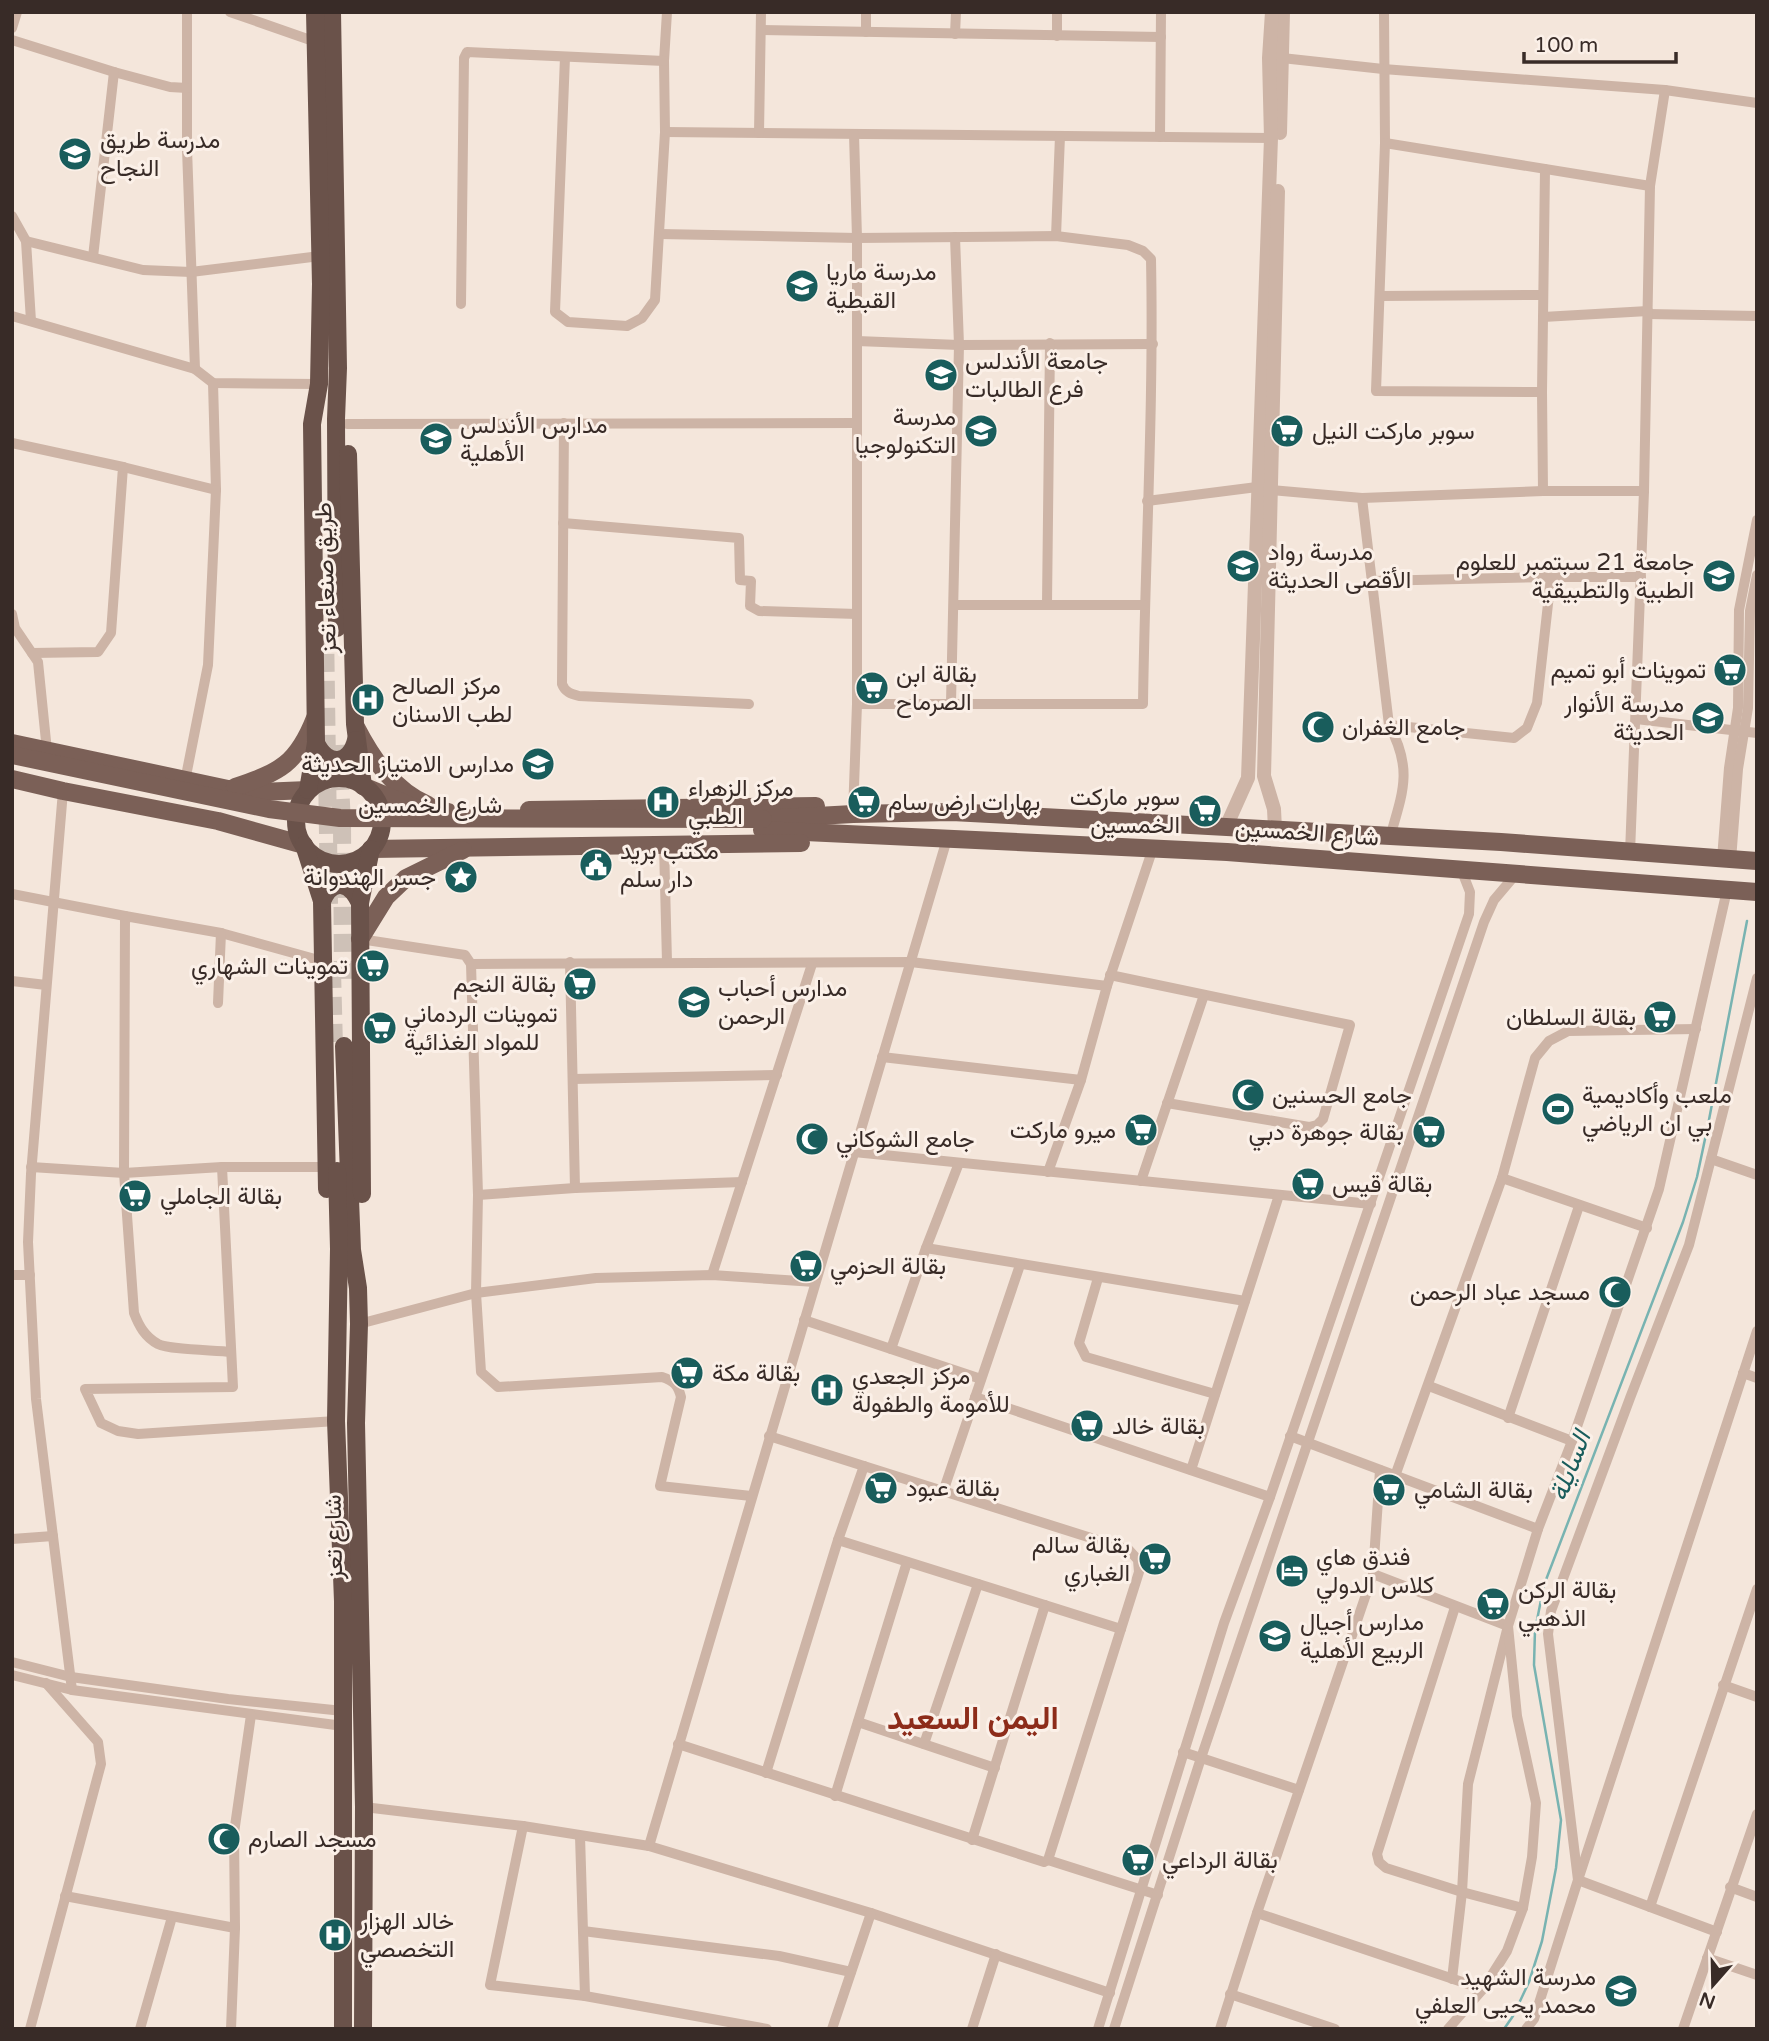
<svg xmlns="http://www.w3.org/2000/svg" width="1769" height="2041" font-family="'Varela Round',Vazirmatn,sans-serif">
<rect width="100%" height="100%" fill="#f4e6db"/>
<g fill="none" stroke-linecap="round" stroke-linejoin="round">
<polyline stroke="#78b3b1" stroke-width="2.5" points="1504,2029 1513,2016 1529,1982 1542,1941 1556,1868 1561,1820 1534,1665 1535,1630 1544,1585 1683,1222 1697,1177 1708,1125 1747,921"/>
<g stroke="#cec1b7" stroke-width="18" stroke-dasharray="18 9" stroke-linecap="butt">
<polyline points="325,627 329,904"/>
<polyline points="338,745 342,823 343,986"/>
<polyline points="332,970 334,1047"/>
</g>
<g stroke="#cdb4a6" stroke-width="10">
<polyline points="187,12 187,149 195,369"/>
<polyline points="230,12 316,42"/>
<polyline points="1384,12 1385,143 1376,391 1542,392"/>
<polyline points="12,28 17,12"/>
<polyline points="761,30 1161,37"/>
<polyline points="866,32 866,12"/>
<polyline points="955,34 956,12"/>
<polyline points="1057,36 1057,12"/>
<polyline points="12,40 114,72 170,87 187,88"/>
<polyline points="565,57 555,312 568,322 627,326 642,318 655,300 665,132 664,61 667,12"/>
<polyline points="1282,58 1383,69 1665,90 1757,103"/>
<polyline points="665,132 1271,138"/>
<polyline points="759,133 761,12"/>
<polyline points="1160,137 1161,12"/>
<polyline points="1385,143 1650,186"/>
<polyline points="12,216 26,241 31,321"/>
<path d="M660,234L857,238L1056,236L1128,245L1143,251L1151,259C1154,407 1145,556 1143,704H857"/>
<polyline points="1056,236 1060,136"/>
<polyline points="26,241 143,270 191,272 320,256"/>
<polyline points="93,257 114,72"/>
<polyline points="1380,296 1543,295"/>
<polyline points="461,304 464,58 467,52 664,61"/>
<polyline points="1648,314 1757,316"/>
<polyline points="12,316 195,369 213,383 319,384"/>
<polyline points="1543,317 1648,311"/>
<polyline points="857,341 959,345 1153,344"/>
<path d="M564,423L562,684C565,692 571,694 579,696L749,704"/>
<polyline points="347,424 857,423"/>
<polyline points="12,443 123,467 111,633 98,652 32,653"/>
<polyline points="123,467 216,490 213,383"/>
<polyline points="1271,490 1362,498 1543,491 1644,491"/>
<polyline points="1543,491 1542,392 1545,169"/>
<path d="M1362,498L1389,725C1413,769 1403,792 1390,837"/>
<polyline points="1147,501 1257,487"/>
<polyline points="563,523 739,538 740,580 751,581 750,606 759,611 857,614"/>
<polyline points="1372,581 1551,577"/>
<polyline points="1047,604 1050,343"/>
<polyline points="955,605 1144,605"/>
<polyline points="12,614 15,628 38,662 47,751"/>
<polyline points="951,703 959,345 955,237"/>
<polyline points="1636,719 1757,733"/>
<polyline points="1389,725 1514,738 1527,728 1537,703 1551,577 1641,577"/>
<polyline points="185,781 208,665 216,490"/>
<polyline points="63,791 31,1174 28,1242 36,1399 72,1690"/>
<polyline points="853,814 857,704 857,238 854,134"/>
<polyline points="664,845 667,962"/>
<polyline points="1630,853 1644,491 1650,186 1665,90"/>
<polyline points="1722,859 1729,768 1738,708 1739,610 1757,520"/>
<polyline points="1731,860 1738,769 1748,708 1750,611 1757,575"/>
<polyline points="12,894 125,916"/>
<polyline points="221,933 315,959 323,958"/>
<path d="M360,939L465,955L471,964L478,1195L476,1293L481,1372L498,1387L662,1377C674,1381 678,1385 681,1397L660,1486L751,1496"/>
<polyline points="570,962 575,1188"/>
<polyline points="471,964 911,962 1107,986"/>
<polyline points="1110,975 1350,1025 1323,1119 1317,1125 1309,1127 1167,1103"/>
<polyline points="12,981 46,985"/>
<path d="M218,1003L221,933L125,916L124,1173L134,1313C139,1326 145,1337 158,1344C170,1350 215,1350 231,1352"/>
<polyline points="882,1057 1081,1080"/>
<polyline points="573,1079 777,1075"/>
<polyline points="854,1152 1371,1204"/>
<polyline points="1711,1159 1757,1175"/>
<polyline points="31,1167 124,1173 222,1167 326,1167"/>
<polyline points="222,1167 233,1387 85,1389 101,1423 118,1431 138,1434 336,1421"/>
<polyline points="1048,1172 1081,1080 1107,986 1153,848"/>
<polyline points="1502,1178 1647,1228"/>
<polyline points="1141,1181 1204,995"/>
<polyline points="478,1195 575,1188 742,1182"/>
<polyline points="926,1248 1245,1301"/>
<polyline points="12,1275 30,1275"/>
<polyline points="712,1275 812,964"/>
<polyline points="1098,1278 1079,1343 1086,1357 1215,1394"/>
<polyline points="804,1320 981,1379"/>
<polyline points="359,1324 476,1293 596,1278 712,1275 815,1282"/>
<polyline points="891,1349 926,1248 959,1163"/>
<polyline points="1743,1373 1757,1378"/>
<polyline points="1429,1386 1572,1441"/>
<polyline points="975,1397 1270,1497"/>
<polyline points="1508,1418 1579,1206"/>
<polyline points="1290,1436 1538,1529"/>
<polyline points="1191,1470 1279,1195"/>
<polyline points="1395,1476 1502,1178 1535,1058 1549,1041 1568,1031 1696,1029"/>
<polyline points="943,1492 1020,1265"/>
<polyline points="12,1539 53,1536"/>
<polyline points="838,1540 1121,1629"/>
<polyline points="1373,1574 1508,1626 1468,1784 1462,1892 1452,1979"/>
<polyline points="1455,1607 1377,1854 1379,1862 1386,1868 1462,1892 1523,1908"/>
<polyline points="12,1662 71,1677 228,1699 343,1711"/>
<polyline points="12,1675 72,1690 343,1726"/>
<polyline points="1723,1685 1757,1697"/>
<polyline points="858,1722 995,1768"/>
<polyline points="678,1744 1044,1862 1048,1860 1139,1572 1138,1560 1129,1550 769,1436"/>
<polyline points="924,1744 978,1584"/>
<polyline points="1183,1752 1299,1790"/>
<polyline points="766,1773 838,1540 864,1466"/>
<polyline points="835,1796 907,1562"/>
<polyline points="364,1807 523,1826 649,1846 871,1913 1110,1993"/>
<polyline points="523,1826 490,1985 585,1996 767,2029"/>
<polyline points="580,1836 585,1996"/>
<polyline points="972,1840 1045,1605"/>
<polyline points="649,1846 947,839"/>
<polyline points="1048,1860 1158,1895"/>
<polyline points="1730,1887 1757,1897"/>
<polyline points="65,1896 235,1928"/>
<polyline points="1650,1907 1757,1589"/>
<polyline points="1257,1913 1483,1989"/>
<polyline points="583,1931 779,1956 851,1972"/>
<polyline points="1717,1932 1578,1880 1757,1331"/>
<polyline points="1707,1958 1757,1975"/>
<polyline points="1230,1994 1335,2029"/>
<polyline points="30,2029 101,1764 98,1742 46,1683"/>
<polyline points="140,2029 172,1917"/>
<polyline points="231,2029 235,1928 234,1833 251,1715"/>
<polyline points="832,2029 871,1913"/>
<polyline points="972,2029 996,1954"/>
<polyline points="1098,2029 1224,1623 1270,1497 1469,914 1470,892 1461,869"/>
<polyline points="1114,2029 1201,1758 1484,922 1494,900 1516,874"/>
<polyline points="1220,2029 1257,1913 1373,1574 1380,1470"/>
<polyline points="1448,2029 1483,1989 1507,1951 1523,1908 1532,1857 1536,1803 1517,1716 1508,1626 1538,1529 1572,1441 1659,1189 1727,890"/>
<polyline points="1526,2029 1534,2019 1578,1880 1548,1634 1551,1611 1630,1398 1689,1245 1757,978"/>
<polyline points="1683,2029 1757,1814"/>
</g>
<g stroke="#cdb4a6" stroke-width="14">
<polyline points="1280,133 1283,12"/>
<polyline points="1226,827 1248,778 1271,138 1269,58 1272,12"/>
<polyline points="1275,829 1274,809 1264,776 1278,191"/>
</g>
<g stroke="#7b6057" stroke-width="18">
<path d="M356,727C373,760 394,790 428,805"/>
<polyline points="12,743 228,789 260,792 308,790"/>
<polyline points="12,779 63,791 218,821 304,845"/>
<polyline points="363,786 416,808 448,812"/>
<path d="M235,787C280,772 297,764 315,718"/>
<polyline points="529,810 816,806"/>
<polyline points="763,819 853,814 952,812 1501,842 1757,861"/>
<polyline points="762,830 1227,852 1757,892"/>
<polyline points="371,849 801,843"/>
<polyline points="360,939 386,897 406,878 463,850"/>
</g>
<g stroke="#6a524a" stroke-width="18">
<polyline points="332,12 338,368 336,419 337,628"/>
<polyline points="348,454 355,724 363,786"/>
<path d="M316,743C327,767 350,765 356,740"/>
<circle cx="339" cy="821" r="43"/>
<polyline points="308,790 316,743 312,424 319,384 321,284 315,12"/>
<polyline points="304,845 322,901 327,1189"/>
<path d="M322,901C333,877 350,882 360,903"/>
<polyline points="344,1046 352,1250 358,1288 359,1324 356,1423 364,1807 363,2029"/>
<polyline points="337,1171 339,1249 336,1421 343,1601 343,2029"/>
<polyline points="362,1194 360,903 371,849"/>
</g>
<polyline stroke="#7b6057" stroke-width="18" points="12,755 269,809 340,818 763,819"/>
</g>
<defs>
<symbol id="school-disc" viewBox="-11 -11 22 22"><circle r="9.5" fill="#195d5c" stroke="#fbf0e8"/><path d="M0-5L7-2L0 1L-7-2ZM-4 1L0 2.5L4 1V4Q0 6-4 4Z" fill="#fff"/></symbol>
<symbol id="university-disc" viewBox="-11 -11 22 22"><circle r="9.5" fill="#195d5c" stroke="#fbf0e8"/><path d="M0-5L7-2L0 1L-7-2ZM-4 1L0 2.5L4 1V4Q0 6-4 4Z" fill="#fff"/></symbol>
<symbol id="supermarket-disc" viewBox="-11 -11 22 22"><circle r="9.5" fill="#195d5c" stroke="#fbf0e8"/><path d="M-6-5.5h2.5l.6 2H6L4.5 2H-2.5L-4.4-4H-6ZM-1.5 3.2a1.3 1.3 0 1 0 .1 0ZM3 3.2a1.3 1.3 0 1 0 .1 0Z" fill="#fff"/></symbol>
<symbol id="hospital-disc" viewBox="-11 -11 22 22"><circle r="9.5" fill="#195d5c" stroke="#fbf0e8"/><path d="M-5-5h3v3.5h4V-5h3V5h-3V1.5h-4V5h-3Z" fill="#fff"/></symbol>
<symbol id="mosque-disc" viewBox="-11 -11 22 22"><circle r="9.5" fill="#195d5c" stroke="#fbf0e8"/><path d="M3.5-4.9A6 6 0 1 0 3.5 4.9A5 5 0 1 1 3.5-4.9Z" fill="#fff"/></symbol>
<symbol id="civic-disc" viewBox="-11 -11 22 22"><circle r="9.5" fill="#195d5c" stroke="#fbf0e8"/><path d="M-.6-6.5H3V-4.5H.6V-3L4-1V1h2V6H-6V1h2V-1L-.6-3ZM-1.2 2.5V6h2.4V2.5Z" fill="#fff"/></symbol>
<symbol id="sight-disc" viewBox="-11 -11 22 22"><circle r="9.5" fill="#195d5c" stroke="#fbf0e8"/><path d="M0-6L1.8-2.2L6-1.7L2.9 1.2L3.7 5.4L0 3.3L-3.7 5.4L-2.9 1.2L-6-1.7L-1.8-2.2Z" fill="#fff"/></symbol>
<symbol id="stadium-disc" viewBox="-11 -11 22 22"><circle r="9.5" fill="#195d5c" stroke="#fbf0e8"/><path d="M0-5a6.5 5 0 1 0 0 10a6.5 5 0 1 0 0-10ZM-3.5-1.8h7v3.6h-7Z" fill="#fff"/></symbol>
<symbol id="hotel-disc" viewBox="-11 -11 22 22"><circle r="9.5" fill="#195d5c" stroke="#fbf0e8"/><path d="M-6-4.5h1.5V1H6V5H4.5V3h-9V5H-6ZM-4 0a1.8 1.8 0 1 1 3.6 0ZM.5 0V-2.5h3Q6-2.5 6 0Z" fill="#fff"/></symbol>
</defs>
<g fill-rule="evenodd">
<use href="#school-disc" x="56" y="135" width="38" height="38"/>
<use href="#school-disc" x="783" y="267" width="38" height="38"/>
<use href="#university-disc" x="922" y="356" width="38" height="38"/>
<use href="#school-disc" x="962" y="412" width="38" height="38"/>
<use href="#supermarket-disc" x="1268" y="412" width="38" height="38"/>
<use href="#school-disc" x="417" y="420" width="38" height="38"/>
<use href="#school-disc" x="1224" y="547" width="38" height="38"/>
<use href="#university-disc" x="1700" y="557" width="38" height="38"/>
<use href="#supermarket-disc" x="1711" y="651" width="38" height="38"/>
<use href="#supermarket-disc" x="853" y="669" width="38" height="38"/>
<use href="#hospital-disc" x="349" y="681" width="38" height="38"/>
<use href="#school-disc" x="1689" y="699" width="38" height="38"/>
<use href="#mosque-disc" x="1299" y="708" width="38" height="38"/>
<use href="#school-disc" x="519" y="745" width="38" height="38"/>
<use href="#hospital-disc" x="644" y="783" width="38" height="38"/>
<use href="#supermarket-disc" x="845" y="783" width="38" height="38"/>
<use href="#supermarket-disc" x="1186" y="792" width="38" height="38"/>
<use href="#civic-disc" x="577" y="846" width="38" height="38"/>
<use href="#sight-disc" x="442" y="858" width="38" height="38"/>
<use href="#supermarket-disc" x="354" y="947" width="38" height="38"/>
<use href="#supermarket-disc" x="561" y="965" width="38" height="38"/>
<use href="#school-disc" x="675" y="983" width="38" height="38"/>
<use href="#supermarket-disc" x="1641" y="998" width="38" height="38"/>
<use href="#supermarket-disc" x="361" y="1009" width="38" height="38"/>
<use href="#mosque-disc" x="1229" y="1076" width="38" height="38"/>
<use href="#stadium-disc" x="1539" y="1090" width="38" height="38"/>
<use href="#supermarket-disc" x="1122" y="1111" width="38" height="38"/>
<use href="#supermarket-disc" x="1410" y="1113" width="38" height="38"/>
<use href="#mosque-disc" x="793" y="1120" width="38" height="38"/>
<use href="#supermarket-disc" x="1289" y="1165" width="38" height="38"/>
<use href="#supermarket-disc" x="116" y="1177" width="38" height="38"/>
<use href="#supermarket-disc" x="787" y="1247" width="38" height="38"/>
<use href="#mosque-disc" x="1596" y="1273" width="38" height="38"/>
<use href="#supermarket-disc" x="668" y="1354" width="38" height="38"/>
<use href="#hospital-disc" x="808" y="1371" width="38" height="38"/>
<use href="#supermarket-disc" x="1068" y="1407" width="38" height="38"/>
<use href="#supermarket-disc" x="862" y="1469" width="38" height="38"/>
<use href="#supermarket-disc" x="1370" y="1471" width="38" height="38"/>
<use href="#supermarket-disc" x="1136" y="1540" width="38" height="38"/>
<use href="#hotel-disc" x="1273" y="1552" width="38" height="38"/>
<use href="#supermarket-disc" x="1474" y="1585" width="38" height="38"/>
<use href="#school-disc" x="1256" y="1617" width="38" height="38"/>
<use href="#mosque-disc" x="205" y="1820" width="38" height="38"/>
<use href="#supermarket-disc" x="1119" y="1841" width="38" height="38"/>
<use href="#hospital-disc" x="316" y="1916" width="38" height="38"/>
<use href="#school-disc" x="1602" y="1972" width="38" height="38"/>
</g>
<g text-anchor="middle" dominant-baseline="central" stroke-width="6" stroke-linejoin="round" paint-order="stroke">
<g font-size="24" fill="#382b27" stroke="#fbf0e8" text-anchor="start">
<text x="100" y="140">مدرسة طريق<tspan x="100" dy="28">النجاح</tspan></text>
<text x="826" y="272">مدرسة ماريا<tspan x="826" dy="28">القبطية</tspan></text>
<text x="965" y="361">جامعة الأندلس<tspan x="965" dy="28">فرع الطالبات</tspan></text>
<text x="956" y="417" text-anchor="end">مدرسة<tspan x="956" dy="28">التكنولوجيا</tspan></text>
<text x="460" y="425">مدارس الأندلس<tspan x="460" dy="28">الأهلية</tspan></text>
<text x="1312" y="431">سوبر ماركت النيل</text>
<text x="1268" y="552">مدرسة رواد<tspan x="1268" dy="28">الأقصى الحديثة</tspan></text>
<text x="1694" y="562" text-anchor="end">جامعة 21 سبتمبر للعلوم<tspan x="1694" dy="28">الطبية والتطبيقية</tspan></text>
<text x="1706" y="670" text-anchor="end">تموينات أبو تميم</text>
<text x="896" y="674">بقالة ابن<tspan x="896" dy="28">الصرماح</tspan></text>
<text x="392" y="686">مركز الصالح<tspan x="392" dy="28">لطب الاسنان</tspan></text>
<text x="1684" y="704" text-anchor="end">مدرسة الأنوار<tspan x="1684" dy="28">الحديثة</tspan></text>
<text x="1342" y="727">جامع الغفران</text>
<text x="514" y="764" text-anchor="end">مدارس الامتياز الحديثة</text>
<text x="688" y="788">مركز الزهراء<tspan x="688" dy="28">الطبي</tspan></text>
<text x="1180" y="797" text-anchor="end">سوبر ماركت<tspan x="1180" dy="28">الخمسين</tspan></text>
<text x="888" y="802">بهارات ارض سام</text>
<text x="620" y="851">مكتب بريد<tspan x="620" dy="28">دار سلم</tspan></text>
<text x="436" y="877" text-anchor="end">جسر الهندوانة</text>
<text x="348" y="966" text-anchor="end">تموينات الشهاري</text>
<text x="556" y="984" text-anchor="end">بقالة النجم</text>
<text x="718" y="988">مدارس أحباب<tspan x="718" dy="28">الرحمن</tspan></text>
<text x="404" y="1014">تموينات الردماني<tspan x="404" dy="28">للمواد الغذائية</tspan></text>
<text x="1636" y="1017" text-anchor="end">بقالة السلطان</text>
<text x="1272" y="1095">جامع الحسنين</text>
<text x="1582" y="1095">ملعب وأكاديمية<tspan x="1582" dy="28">بي ان الرياضي</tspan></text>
<text x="1116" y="1130" text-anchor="end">ميرو ماركت</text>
<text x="1404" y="1132" text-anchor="end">بقالة جوهرة دبي</text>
<text x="836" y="1139">جامع الشوكاني</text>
<text x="1332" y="1184">بقالة قيس</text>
<text x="160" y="1196">بقالة الجاملي</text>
<text x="830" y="1266">بقالة الحزمي</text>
<text x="1590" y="1292" text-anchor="end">مسجد عباد الرحمن</text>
<text x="712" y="1373">بقالة مكة</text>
<text x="852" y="1376">مركز الجعدي<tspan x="852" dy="28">للأمومة والطفولة</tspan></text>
<text x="1112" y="1426">بقالة خالد</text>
<text x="906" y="1488">بقالة عبود</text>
<text x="1414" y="1490">بقالة الشامي</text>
<text x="1130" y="1545" text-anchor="end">بقالة سالم<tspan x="1130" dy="28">الغباري</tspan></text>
<text x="1316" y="1557">فندق هاي<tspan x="1316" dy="28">كلاس الدولي</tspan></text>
<text x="1518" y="1590">بقالة الركن<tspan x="1518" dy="28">الذهبي</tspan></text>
<text x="1300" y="1622">مدارس أجيال<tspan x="1300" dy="28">الربيع الأهلية</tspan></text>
<text x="248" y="1839">مسجد الصارم</text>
<text x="1162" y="1860">بقالة الرداعي</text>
<text x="360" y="1921">خالد الهزار<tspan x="360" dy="28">التخصصي</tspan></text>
<text x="1596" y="1977" text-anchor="end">مدرسة الشهيد<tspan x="1596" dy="28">محمد يحيى العلفي</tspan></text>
</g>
<g font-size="24" fill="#382b27" stroke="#fbf0e8">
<text transform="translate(326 578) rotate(-92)">طريق صنعاء تعز</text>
<text x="430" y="805">شارع الخمسين</text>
<text transform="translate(1307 833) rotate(4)">شارع الخمسين</text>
<text transform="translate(334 1537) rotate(-91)">شارع تعز</text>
</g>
<g font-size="26" font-style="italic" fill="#195d5c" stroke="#fbf0e8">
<text transform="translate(1570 1466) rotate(-69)">السايلة</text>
</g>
<g font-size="32" font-weight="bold" fill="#8d2c1a" stroke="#fbf0e8">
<text x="973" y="1719">اليمن السعيد</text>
</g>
</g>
<rect width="1769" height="2041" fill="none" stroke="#382b27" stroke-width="28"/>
<g transform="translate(1713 1985) rotate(200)" stroke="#fbf0e8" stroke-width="5" paint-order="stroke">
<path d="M0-5L12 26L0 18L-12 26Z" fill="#382b27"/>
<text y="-10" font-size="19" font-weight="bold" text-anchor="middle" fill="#382b27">N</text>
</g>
<path d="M1524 52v10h152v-10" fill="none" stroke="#382b27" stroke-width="3.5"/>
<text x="1534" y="52" font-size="21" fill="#382b27" stroke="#fbf0e8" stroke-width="5" paint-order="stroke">100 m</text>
</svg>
